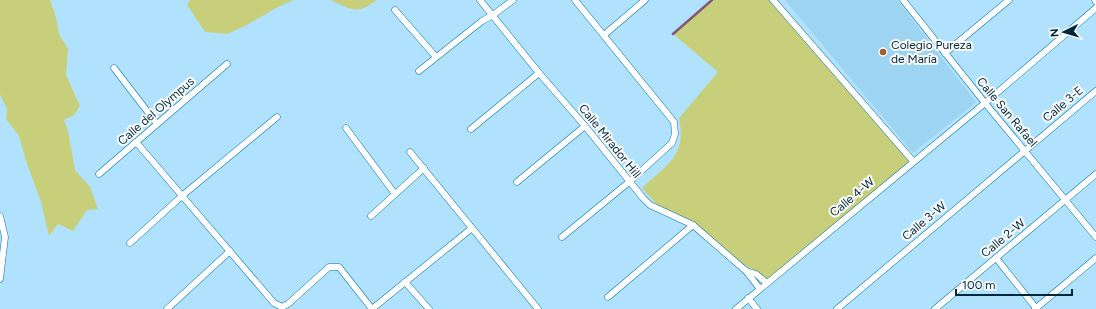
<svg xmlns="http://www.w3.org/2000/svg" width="1096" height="309" font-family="Figtree,sans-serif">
<rect width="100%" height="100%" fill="#b0e2fe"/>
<polygon fill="#9dd4f2" points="785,0 897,0 976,102 913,153"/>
<g fill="#c8cf7b">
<polygon points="0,0 50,0 56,17 59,34 68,49 66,75 80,106 74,115 64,120 68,131 75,170 90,187 98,209 87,210 73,231 58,224 49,236 41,202 26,161 19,136 6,119 7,109 0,94"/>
<polygon points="190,0 293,0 276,8 245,26 227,34 205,32 187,5"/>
<path d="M331,0H377C357,15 352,10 331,0Z"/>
<path d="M712,0H773L913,161L770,281L740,262L694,224L660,208L642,188C667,164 687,156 679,118L718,72L673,34Z"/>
</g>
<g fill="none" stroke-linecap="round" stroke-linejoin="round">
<polyline stroke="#855676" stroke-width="2.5" points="673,34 712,0"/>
<defs>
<g id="street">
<polyline points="480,0 539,73 585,126 643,198 650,205 693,225 746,271 760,289"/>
<polyline points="773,0 913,161"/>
<polyline points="903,0 985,103 1096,237"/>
<polyline points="1095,0 1096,2"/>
<polyline points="395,10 436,57"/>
<polyline points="604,35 645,0"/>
<polyline points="945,53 1009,0"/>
<polyline points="114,68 157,124"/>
<polyline points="419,71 482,21 493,15 513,0"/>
<polyline points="346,128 395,194"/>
<polyline points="471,129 539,73"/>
<polyline points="136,142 274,303 282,307 288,304 329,267 339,267 372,309"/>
<polyline points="410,152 538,309"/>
<polyline points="99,174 227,64"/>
<polyline points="517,182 585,126"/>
<polyline points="0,216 5,237 0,279"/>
<polyline points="371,216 424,168"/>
<polyline points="562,237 629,182 672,143 675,134 674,122 575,0"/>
<polyline points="130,243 183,195 277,117"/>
<polyline points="996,258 1036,308"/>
<polyline points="746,271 756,274 767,283"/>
<polyline points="405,282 429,309"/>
<polyline points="608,297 693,225"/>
<polyline points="748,298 757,309"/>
<polyline points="167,309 230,251"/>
<polyline points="372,309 472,228"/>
<polyline points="736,309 985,103 1096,8"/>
<polyline points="837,309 1096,91"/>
<polyline points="935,309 1096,174"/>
<polyline points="1035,309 1096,258"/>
</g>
</defs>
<use href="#street" stroke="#05759f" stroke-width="7"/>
<use href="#street" stroke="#fff" stroke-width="6"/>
</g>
<circle fill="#a35e30" stroke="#fbfbfb" stroke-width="1.5" cx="883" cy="52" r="4"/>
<g text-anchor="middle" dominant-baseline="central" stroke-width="4" stroke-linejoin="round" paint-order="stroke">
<g font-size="12" fill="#00283a" stroke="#fbfbfb" text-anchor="start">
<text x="891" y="45">Colegio Pureza<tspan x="891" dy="14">de María</tspan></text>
</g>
<g font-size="12" fill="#00283a" stroke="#fbfbfb">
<text transform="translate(1063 104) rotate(-40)">Calle 3-E</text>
<text transform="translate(156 111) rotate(-41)">Calle del Olympus</text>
<text transform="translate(1007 112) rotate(50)">Calle San Rafael</text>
<text transform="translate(610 141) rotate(51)">Calle Mirador Hill</text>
<text transform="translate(852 197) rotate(-40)">Calle 4-W</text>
<text transform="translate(924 221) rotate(-40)">Calle 3-W</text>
<text transform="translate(1003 238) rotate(-40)">Calle 2-W</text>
</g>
</g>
<g transform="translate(1064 32) rotate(265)" stroke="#fbfbfb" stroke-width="3" paint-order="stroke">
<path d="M0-3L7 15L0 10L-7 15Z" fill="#00283a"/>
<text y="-6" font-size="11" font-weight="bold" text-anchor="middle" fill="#00283a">N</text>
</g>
<path d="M956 289v6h116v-6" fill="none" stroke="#00283a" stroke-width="2"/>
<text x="962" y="289" font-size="12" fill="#00283a" stroke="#fbfbfb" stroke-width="3" paint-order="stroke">100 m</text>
</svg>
